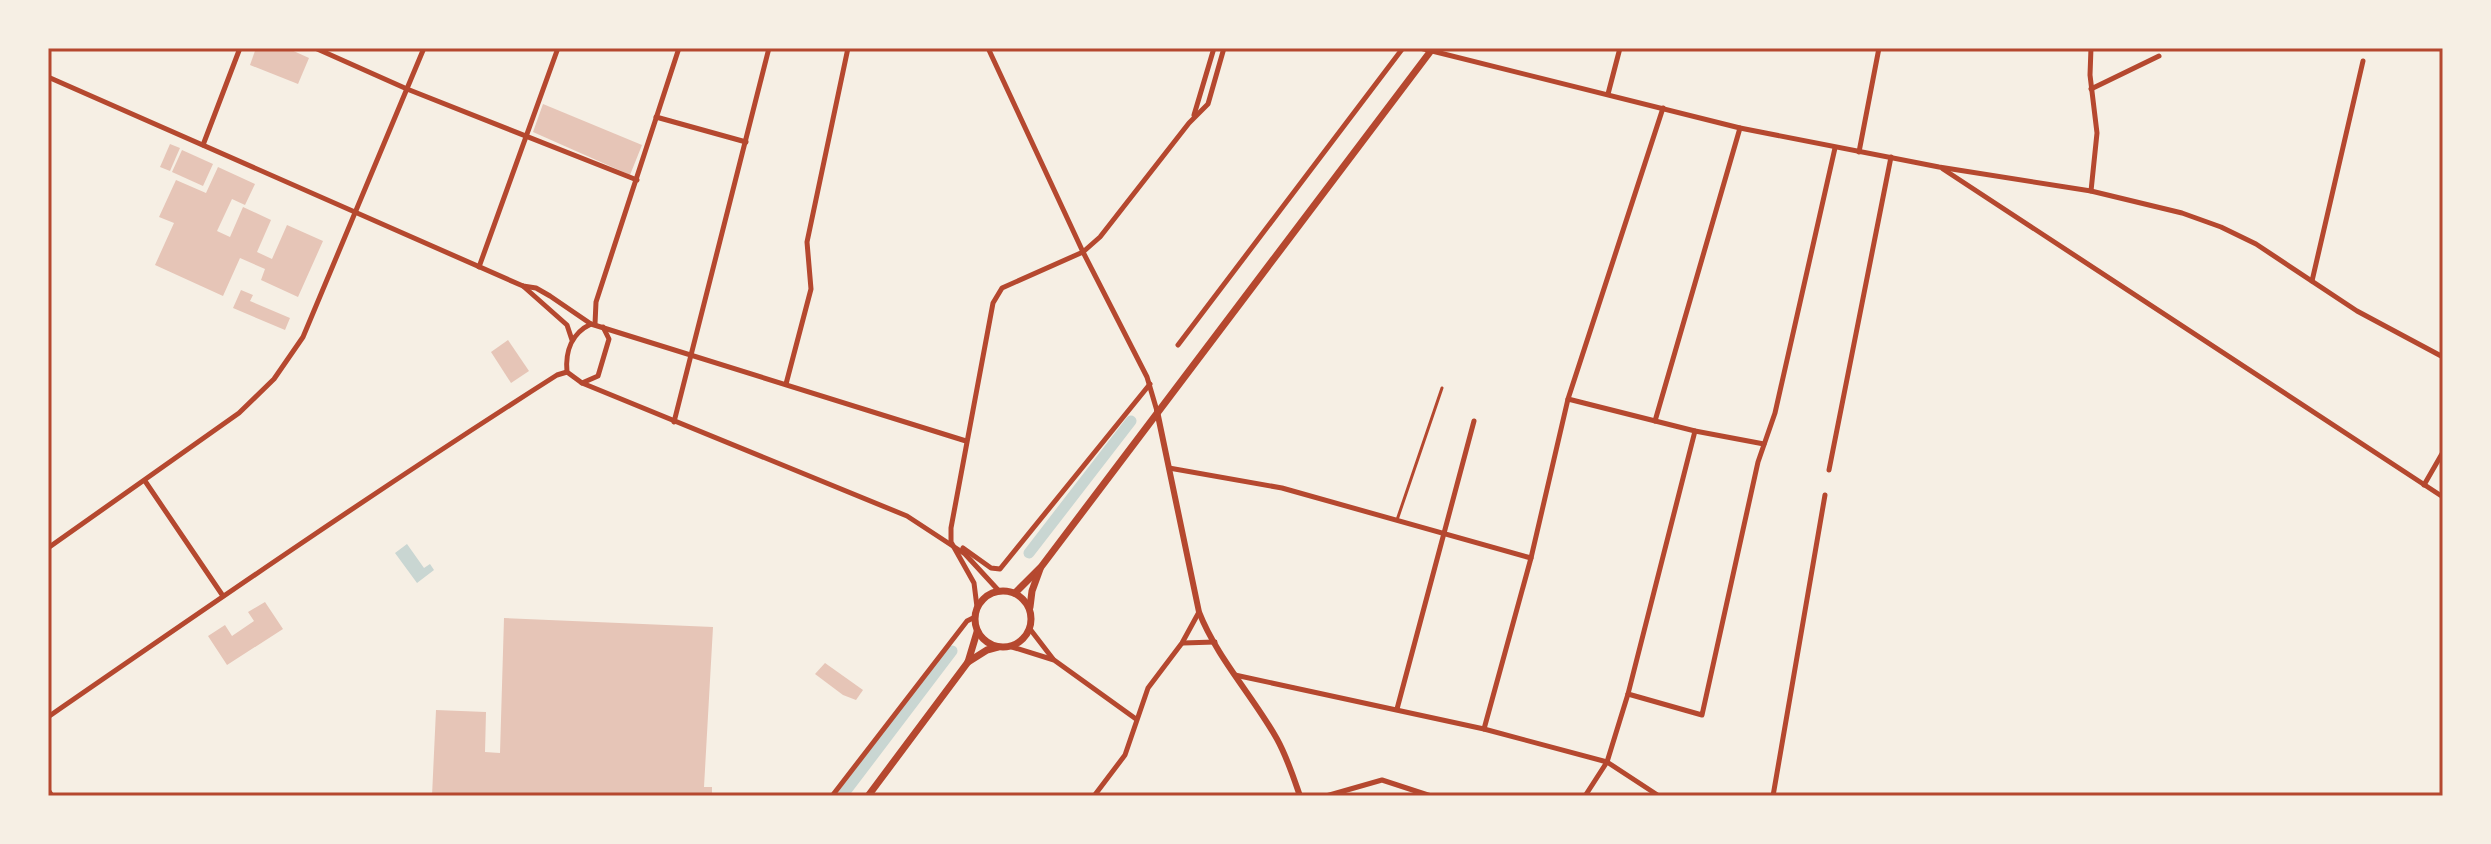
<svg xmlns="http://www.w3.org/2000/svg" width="2491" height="844" font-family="Literata,serif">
<rect width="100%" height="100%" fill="#f6efe4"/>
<polygon fill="#c9d6d2" points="407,544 424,568 430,564 434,570 417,583 395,553"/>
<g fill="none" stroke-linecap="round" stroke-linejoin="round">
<g stroke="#c9d6d2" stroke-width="11">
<polyline points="1029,553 1131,421"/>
<polyline points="842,796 952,651"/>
</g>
</g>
<g fill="#e6c5b7">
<polygon points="256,48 287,48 309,58 298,84 250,65"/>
<polygon points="543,104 642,145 630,175 533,132"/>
<polygon points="170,144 180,148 170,171 160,167"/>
<polygon points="182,150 213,164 203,186 172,172"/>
<polygon points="218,167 255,184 245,205 232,199 217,231 230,237 243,207 271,220 257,252 272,259 287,225 323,241 298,297 261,280 265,269 240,258 223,296 155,265 174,223 159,217 176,180 206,193"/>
<polygon points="241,290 253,295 250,301 290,318 285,330 233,308"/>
<polygon points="508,340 529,371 511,383 491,352"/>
<polygon points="265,602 283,629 227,665 208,636 225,625 232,636 254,621 248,612"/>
<polygon points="504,618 713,627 704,787 712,787 712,796 432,796 436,710 486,712 485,752 500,753"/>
<polygon points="825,663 863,690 856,700 843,695 815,674"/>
</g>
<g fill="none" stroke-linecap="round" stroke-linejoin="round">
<polyline stroke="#b5482f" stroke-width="3" points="1397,520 1442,388"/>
<g stroke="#b5482f" stroke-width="5">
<polyline points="315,48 407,89 637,180"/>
<polyline points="988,48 1083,252 1147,377 1157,411"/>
<polyline points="1420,48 1740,128 1939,167 2091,191 2182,213 2221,227 2256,244 2357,311 2443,357"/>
<polyline points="2091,48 2090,75 2097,133 2091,191"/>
<polyline points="48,77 523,286 536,288 550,296 591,324 966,441"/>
<polyline points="2091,89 2159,56"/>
<polyline points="1608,94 1620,48"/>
<polyline points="1194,115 1214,48"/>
<polyline points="656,117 746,142"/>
<polyline points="203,145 240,48"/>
<polyline points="1859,152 1879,48"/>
<polyline points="1943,169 2443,497"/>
<polyline points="479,267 558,48"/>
<polyline points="2312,281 2363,61"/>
<polyline points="523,286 567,325 572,340"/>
<path d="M591,324C572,333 565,351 567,372L582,383L598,376L609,339L603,327"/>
<polyline points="595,324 596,302 679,48"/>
<polyline points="1178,345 1403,48"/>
<polyline points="582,383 907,516 965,554 999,591"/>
<polyline points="786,384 811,289 807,242 848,48"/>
<polyline points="1568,399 1695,431 1764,444"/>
<polyline points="1655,421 1740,128"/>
<polyline points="674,422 769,48"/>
<polyline points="1169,468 1282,488 1531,558"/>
<polyline points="1829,470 1891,157"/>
<polyline points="145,481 223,596"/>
<polyline points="2424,485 2443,452"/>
<polyline points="48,548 239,413 274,379 303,337 424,48"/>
<polyline points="963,548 991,568 1000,569 1150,384"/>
<polyline points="977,607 974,583 951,542 951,528 993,303 1002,288 1083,252 1100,237 1189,123 1208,104 1224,48"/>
<polyline points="1030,629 1053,659"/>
<polyline points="1183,643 1215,642"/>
<polyline points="1012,647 1054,660 1136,719"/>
<polyline points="1235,675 1484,729 1607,762 1659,796"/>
<polyline points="1628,694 1702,715 1758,462 1775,413 1835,148"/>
<polyline points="1397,709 1474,421"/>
<path d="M48,717C216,601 384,485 557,375L567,372"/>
<polyline points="1484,729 1531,558 1568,399 1663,108"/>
<polyline points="48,790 52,796"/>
<polyline points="832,796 967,621 975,617"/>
<polyline points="1094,796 1125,755 1148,688 1182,643 1199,612"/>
<polyline points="1326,796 1382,780 1431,796"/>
<polyline points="1585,796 1607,762 1628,694 1695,431"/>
<polyline points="1773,796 1825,495"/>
</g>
<path stroke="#b5482f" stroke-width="6" d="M1157,411L1199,612C1217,658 1253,696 1277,739C1287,757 1293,776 1300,796"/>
<g stroke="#b5482f" stroke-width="7">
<circle cx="1003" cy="619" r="28"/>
<polyline points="1015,593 1041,567 1433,48"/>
<polyline points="1030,607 1032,591 1040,569"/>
<polyline points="968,662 987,650 998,647"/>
<polyline points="868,796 968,662 977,632"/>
</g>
</g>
<rect width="2491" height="844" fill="none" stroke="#f6efe4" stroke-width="100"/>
<rect x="50" y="50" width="2391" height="744" fill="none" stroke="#b5482f" stroke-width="3"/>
</svg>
